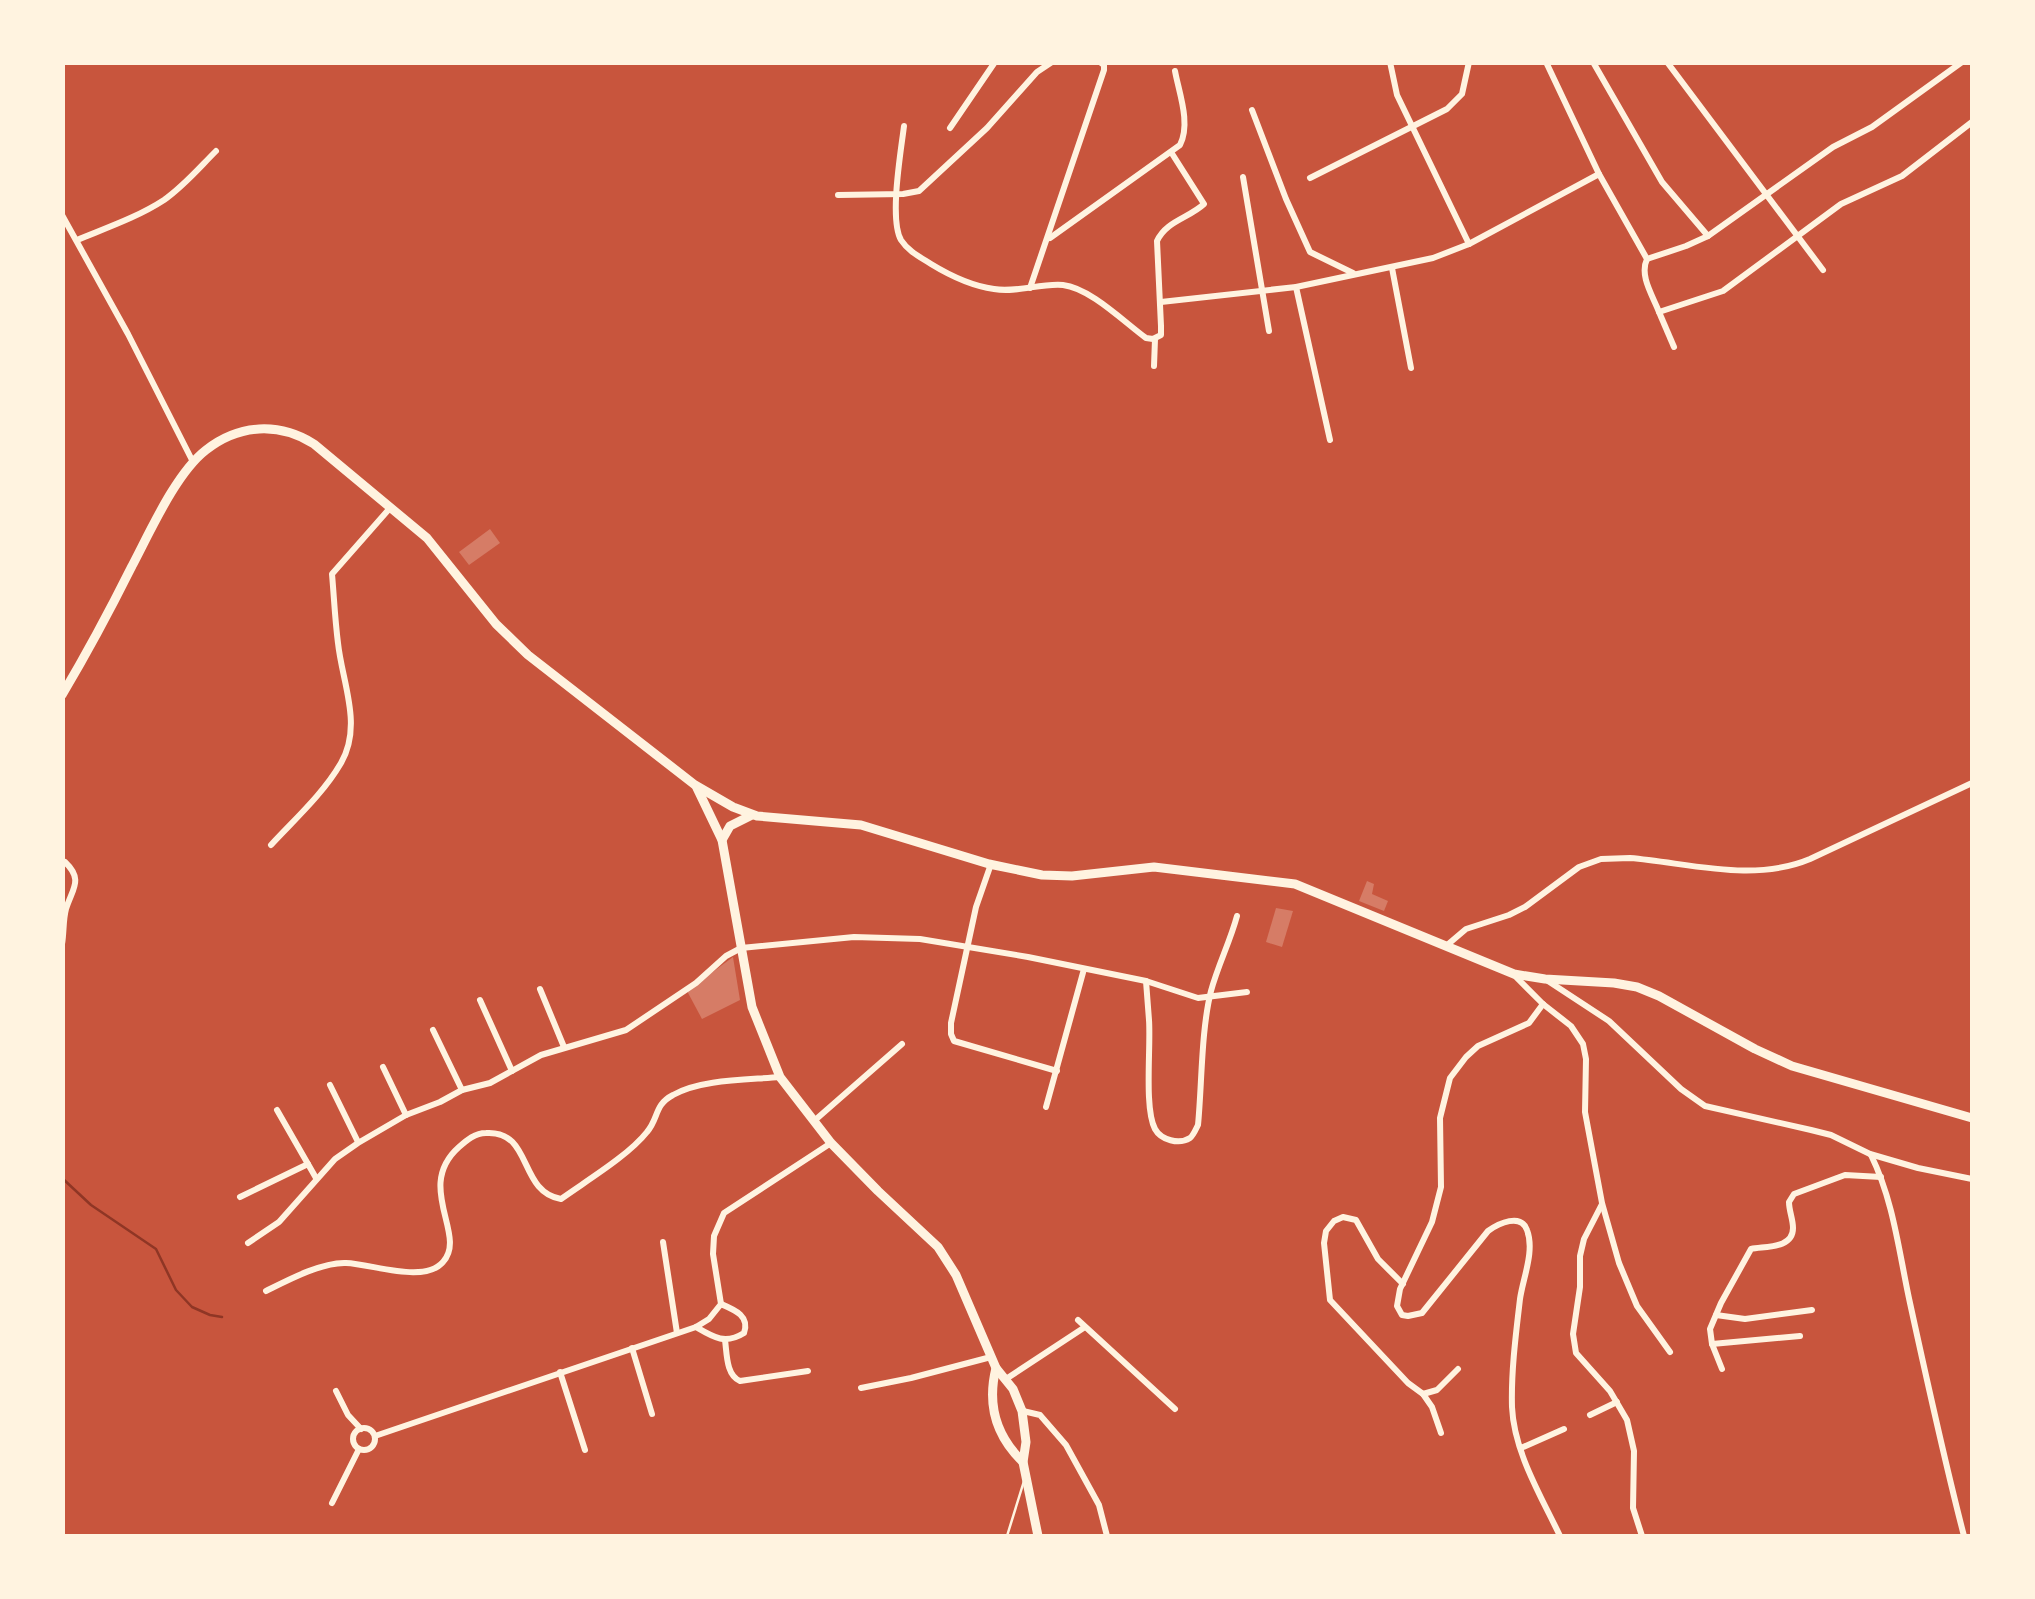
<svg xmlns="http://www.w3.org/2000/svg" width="2035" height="1599" font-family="'Archivo Narrow',sans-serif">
<rect width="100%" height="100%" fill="#c8553d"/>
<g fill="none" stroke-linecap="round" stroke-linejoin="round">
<polyline stroke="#8f3625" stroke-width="2.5" points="62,1178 91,1205 156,1249 176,1290 192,1307 210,1315 222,1317"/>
</g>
<g fill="#d67c66">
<polygon points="490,529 500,543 469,565 459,552"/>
<polygon points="1367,881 1374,884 1372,894 1388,901 1384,911 1359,901"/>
<polygon points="1276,908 1293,911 1282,947 1266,942"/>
<polygon points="733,957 740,1000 702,1019 687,991"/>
</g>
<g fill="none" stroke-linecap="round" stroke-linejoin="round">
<polyline stroke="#fff3e0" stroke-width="2.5" points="1007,1536 1024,1481"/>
<g stroke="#fff3e0" stroke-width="6">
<polyline points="1390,62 1397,95 1469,244"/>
<polyline points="1546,62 1599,174"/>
<polyline points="1593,62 1662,182 1708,236"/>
<polyline points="1667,62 1823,270"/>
<polyline points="1252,110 1286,199 1310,252 1353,273"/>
<path d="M904,126C901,151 889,219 901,240C908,251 920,257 931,264C949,275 972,286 994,289C1017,293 1040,283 1063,285C1090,288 1124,322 1146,338L1153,339L1161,335V326L1157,241C1166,221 1189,218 1204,204L1171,152"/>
<polyline points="950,128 995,62"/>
<polyline points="1243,177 1269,331"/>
<polyline points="1310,178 1447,109 1462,94 1469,62"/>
<polyline points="838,195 903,194 919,191 987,128 1037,72 1052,62"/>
<polyline points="62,215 128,334 193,462"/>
<path d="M1050,238L1180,145C1191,123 1179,93 1175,71"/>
<path d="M77,240C106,228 138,217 164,200C184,186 199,168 216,151"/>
<polyline points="1647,259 1686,246 1708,236 1833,147 1872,127 1962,62"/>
<polyline points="1392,268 1411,368"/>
<polyline points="1296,287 1330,440"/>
<polyline points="1030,288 1104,70 1104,65 1100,62"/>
<path d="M1161,302L1296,287L1433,258L1469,244L1599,174L1647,259C1639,276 1653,296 1659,312L1723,291L1841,204L1902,176L1972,122"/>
<polyline points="1659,312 1674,347"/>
<polyline points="1154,366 1155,339"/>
<path d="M271,845C295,819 323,794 341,763C363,725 342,682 338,643C335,620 334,597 332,574L390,508"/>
<polyline points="991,864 976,907 951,1023 951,1034 954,1041 1057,1071"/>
<path d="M62,944C64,933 63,920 66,909C72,889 84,880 65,862"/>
<path d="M1446,946L1466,929L1509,915L1525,907L1579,867L1601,859L1630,858C1689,863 1753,883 1810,859L1972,783"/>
<polyline points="1514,975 1543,1004 1571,1026 1583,1044 1586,1059 1585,1112 1602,1203 1619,1263 1637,1306 1670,1352"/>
<polyline points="1545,979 1609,1021 1681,1089 1705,1106 1811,1130 1831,1135 1870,1154 1918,1168 1972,1179"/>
<path d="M1146,981C1147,994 1148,1007 1149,1020C1151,1047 1144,1108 1155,1129C1161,1140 1179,1145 1190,1138C1193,1136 1196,1129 1198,1125C1202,1084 1201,1031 1211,991C1218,965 1230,942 1237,916"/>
<polyline points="540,989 564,1047"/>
<polyline points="480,1000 512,1071"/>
<path d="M1543,1004L1529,1023L1478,1046L1466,1057L1450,1078L1440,1118L1441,1187L1432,1222L1400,1289L1397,1306L1402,1315L1408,1316L1422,1313L1488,1231C1499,1223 1521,1213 1527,1230C1535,1251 1523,1278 1520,1299C1516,1333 1511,1371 1512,1407C1514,1452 1541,1496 1560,1536"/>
<polyline points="433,1030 462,1090"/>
<polyline points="383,1067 406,1115"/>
<polyline points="330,1085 358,1142"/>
<polyline points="1046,1107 1084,969"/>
<polyline points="277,1110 316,1178"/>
<polyline points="814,1121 902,1044"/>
<path d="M1871,1155C1894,1202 1899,1253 1910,1303C1927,1381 1944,1459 1964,1536"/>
<polyline points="240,1197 308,1164"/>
<polyline points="1602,1204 1584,1239 1580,1256 1580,1287 1573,1334 1576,1353 1610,1391 1627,1420 1634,1451 1633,1508 1642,1536"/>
<polyline points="663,1242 677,1333"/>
<polyline points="248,1243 279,1222 335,1159 358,1143 406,1115 440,1102 462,1090 490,1083 541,1055 626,1030 696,983 726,956 741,948 854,937 920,939 1028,957 1146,981 1198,998 1247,992"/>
<polyline points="1403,1284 1378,1259 1356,1220 1343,1217 1334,1221 1326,1231 1324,1243 1330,1300 1408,1383 1423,1394 1437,1390 1458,1369"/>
<path d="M266,1291C288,1280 322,1262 346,1263C373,1264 424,1284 443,1262C468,1235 414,1187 459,1147C467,1140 475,1133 486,1133C533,1130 518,1192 561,1199C586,1181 628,1156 647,1132C659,1118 654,1105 673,1095C701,1079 748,1080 780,1077"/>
<polyline points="1716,1315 1745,1319 1812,1310"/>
<polyline points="1078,1320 1175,1409"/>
<path d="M696,1327C713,1337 725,1345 744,1333C750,1316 735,1310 721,1304"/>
<path d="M725,1340C727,1354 726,1375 740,1381L808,1371"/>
<polyline points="1712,1344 1800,1336"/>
<polyline points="632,1348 652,1414"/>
<path d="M1722,1369L1712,1344L1710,1329L1721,1303L1751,1249C1765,1246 1793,1249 1793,1228C1793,1219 1789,1211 1789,1202L1794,1194L1845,1175L1881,1177"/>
<polyline points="560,1372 585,1450"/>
<polyline points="1006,1379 1085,1327"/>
<polyline points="861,1388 911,1378 991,1357"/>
<polyline points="336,1391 348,1415 361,1429"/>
<polyline points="1423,1394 1432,1407 1441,1433"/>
<polyline points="1023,1411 1040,1415 1066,1445 1099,1505 1107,1536"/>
<polyline points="1590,1415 1617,1402"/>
<circle cx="364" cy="1439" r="11"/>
<polyline points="375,1436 696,1327 709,1319 721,1304 713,1254 714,1236 724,1213 831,1143"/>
<polyline points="1521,1448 1564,1429"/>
<polyline points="332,1503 359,1449"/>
</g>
<g stroke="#fff3e0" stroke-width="9">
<path d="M62,695C87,653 110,610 132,566C150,532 176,473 206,450C239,424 279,422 314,444L427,538L496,624L528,655L695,785L733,807L757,816L861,825L989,864L1042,875L1072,876L1154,867L1295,884L1514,974L1545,979L1614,983L1637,987L1659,996L1755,1049L1792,1066L1972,1118"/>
<polyline points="697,788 722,840 752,1007 780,1077 831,1143 878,1191 938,1247 956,1275 996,1368 1013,1389 1022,1411 1026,1442 1023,1462 1038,1536"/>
<polyline points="722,840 730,826 752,815"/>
<path d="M996,1368C987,1404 996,1436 1023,1462"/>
</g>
</g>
<rect width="2035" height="1599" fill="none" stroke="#fff3e0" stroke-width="130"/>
</svg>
